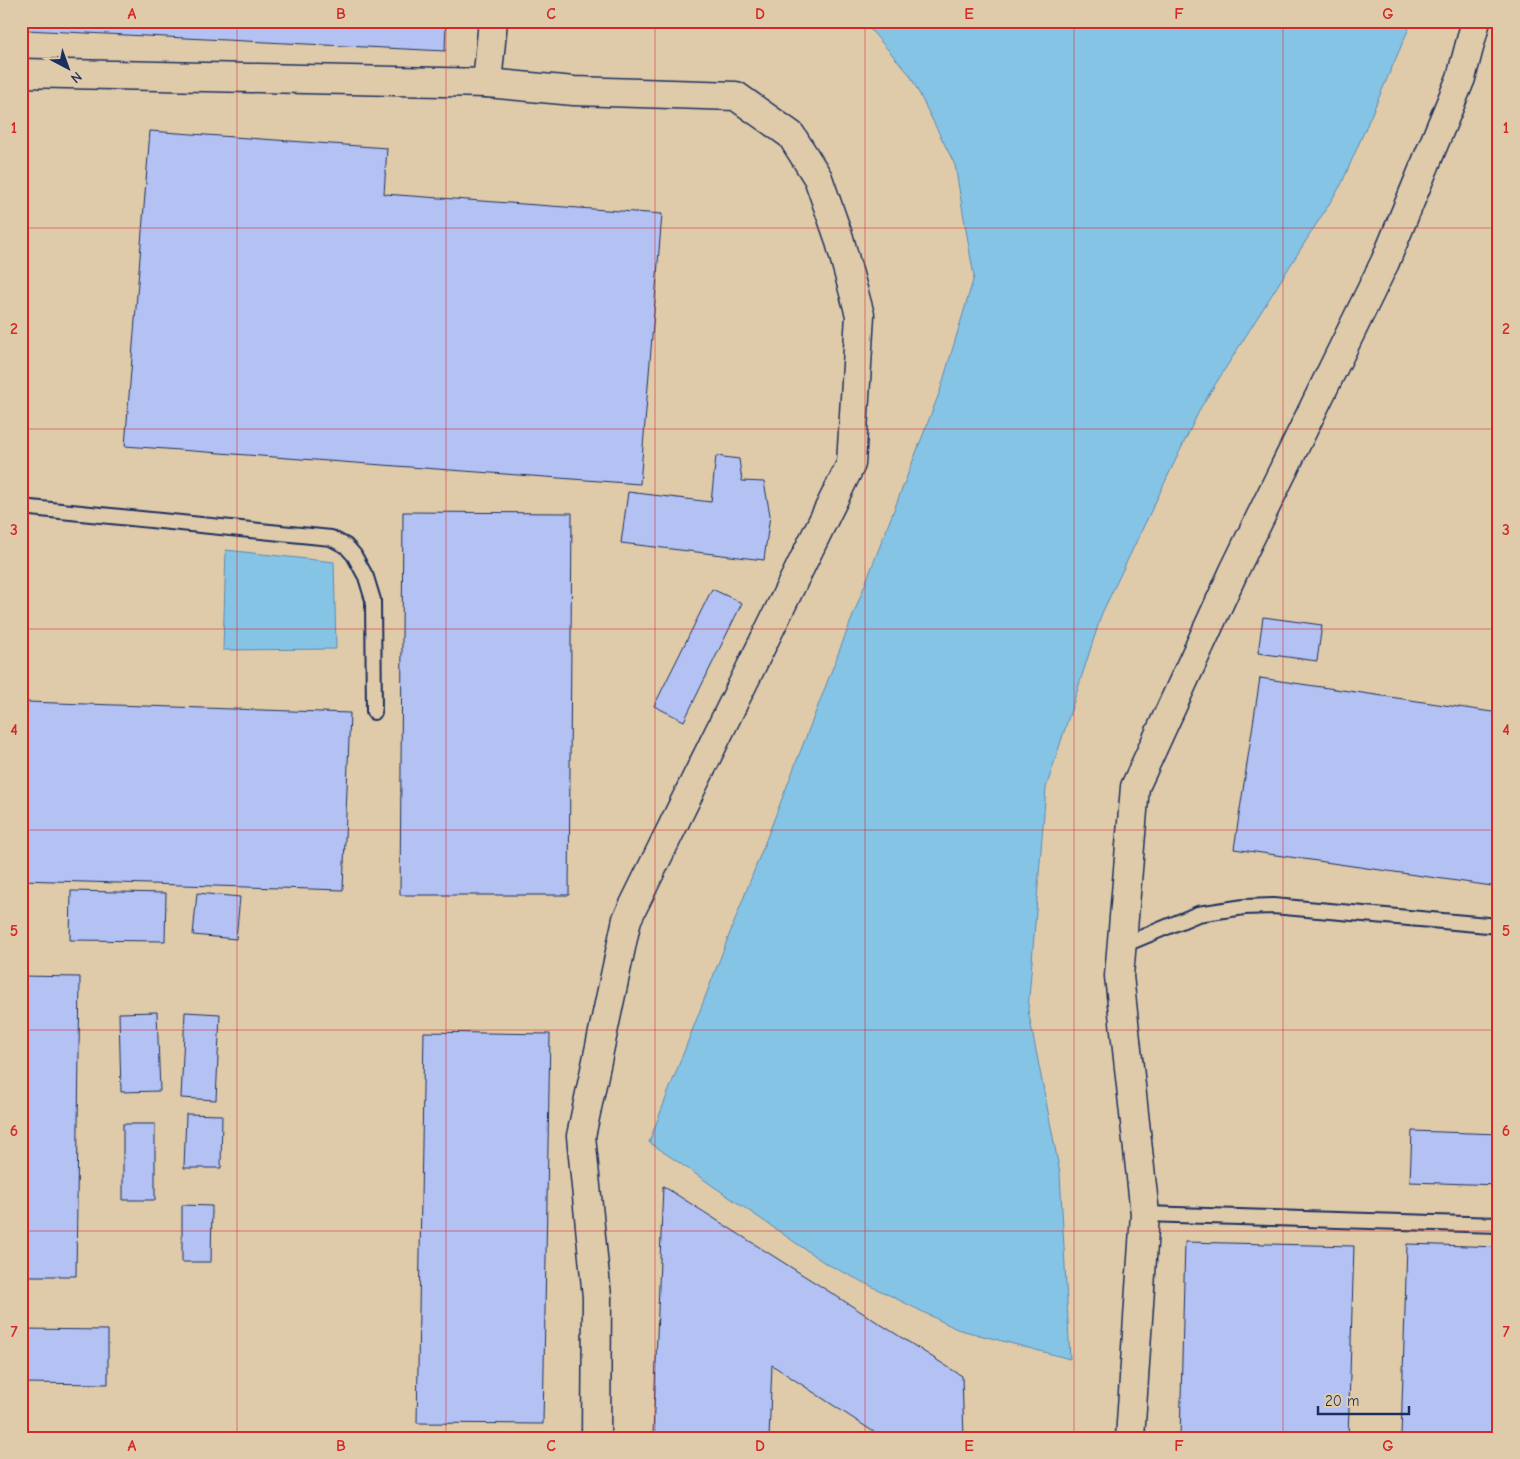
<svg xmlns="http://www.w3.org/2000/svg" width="1520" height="1459" font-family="'Comic Neue',sans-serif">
<rect width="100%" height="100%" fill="#dfcbaa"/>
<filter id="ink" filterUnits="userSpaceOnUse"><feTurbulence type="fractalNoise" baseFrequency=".02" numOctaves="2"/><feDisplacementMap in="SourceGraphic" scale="10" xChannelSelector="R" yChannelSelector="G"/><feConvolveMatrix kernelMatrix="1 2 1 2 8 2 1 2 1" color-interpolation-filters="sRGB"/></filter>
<g filter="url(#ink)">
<g fill="#86c4e6" stroke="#5b88b0">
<polygon points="863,21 1412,21 1341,185 1201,407 1102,613 1046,788 1028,1010 1060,1173 1070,1359 957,1329 825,1263 649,1142 940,391 974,277 955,165 910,75"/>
<polygon points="226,550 334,562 336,649 223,650"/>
</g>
<g fill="#b3c2f3" stroke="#1b2f5e">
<polygon points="28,21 446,21 445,51 26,30"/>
<polygon points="150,131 387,148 384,194 662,214 640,484 125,446"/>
<polygon points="716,456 739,459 742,481 764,482 770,515 764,560 621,543 628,492 711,502"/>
<polygon points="403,512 572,513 569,895 400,895"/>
<polygon points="712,589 742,603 684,721 654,706"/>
<polygon points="1263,617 1322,625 1317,661 1258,653"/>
<polygon points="1260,678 1499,713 1499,887 1234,849"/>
<polygon points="27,702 350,713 343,890 21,880"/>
<polygon points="71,891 166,893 165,941 70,940"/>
<polygon points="197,893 240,897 236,939 193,935"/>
<polygon points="21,976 80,977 76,1276 21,1276"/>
<polygon points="157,1012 160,1091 121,1092 119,1013"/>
<polygon points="185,1012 220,1014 216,1100 181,1098"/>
<polygon points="424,1032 550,1034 543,1424 417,1423"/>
<polygon points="186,1114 222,1115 221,1168 184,1168"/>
<rect x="123" y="1124" width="32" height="76"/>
<polygon points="1412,1131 1499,1134 1499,1185 1410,1182"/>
<polygon points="663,1186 962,1376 964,1438 883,1438 772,1365 769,1438 653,1435"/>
<polygon points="182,1205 212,1206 211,1262 182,1262"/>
<polygon points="1185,1242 1354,1246 1348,1438 1180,1438"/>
<polygon points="1407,1244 1499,1247 1499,1438 1401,1438"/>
<polygon points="21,1329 108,1330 108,1384 21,1383"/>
</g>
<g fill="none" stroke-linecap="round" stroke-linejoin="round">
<defs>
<g id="service">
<polyline points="21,507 331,538 346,546 354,555 366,577 373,600 374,712"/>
<polyline points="1121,946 1198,914 1244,907 1273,906 1499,926"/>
<polyline points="1145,1214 1499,1225"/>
</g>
<g id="minor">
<polyline points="21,73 487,83 574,91 736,96 791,135 818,178 839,238 860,315 851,464 627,919 581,1136 597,1297 596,1438"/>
<polyline points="487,83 493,21"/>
<polyline points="1130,1438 1145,1214 1119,976 1135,787 1234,571 1385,262 1461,78 1476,21"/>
</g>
</defs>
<use href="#service" stroke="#1b2f5e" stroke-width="18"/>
<use href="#minor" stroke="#1b2f5e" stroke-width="31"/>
<use href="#service" stroke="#dfcbaa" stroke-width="14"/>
<use href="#minor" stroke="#dfcbaa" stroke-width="28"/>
</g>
</g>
<path fill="none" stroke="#d62828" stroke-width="1" stroke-opacity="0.55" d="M237,21V1438M446,21V1438M655,21V1438M865,21V1438M1074,21V1438M1283,21V1438M21,228H1499M21,429H1499M21,629H1499M21,830H1499M21,1030H1499M21,1231H1499"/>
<rect width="1520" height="1459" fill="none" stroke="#dfcbaa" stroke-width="55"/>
<g transform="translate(68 68) rotate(139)" stroke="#dfcbaa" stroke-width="4" paint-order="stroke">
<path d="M0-4L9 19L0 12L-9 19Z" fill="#1b2f5e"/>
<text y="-8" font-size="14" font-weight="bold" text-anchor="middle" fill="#1b2f5e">N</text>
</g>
<path d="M1318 1406v8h91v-8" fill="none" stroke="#1b2f5e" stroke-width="2.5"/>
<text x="1325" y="1406" font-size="15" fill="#1b2f5e" stroke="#dfcbaa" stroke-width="4" paint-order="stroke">20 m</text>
<rect x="28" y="28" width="1464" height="1404" fill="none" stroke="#d62828" stroke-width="2"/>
<g font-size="16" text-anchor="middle" font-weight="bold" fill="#d62828">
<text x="132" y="19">A</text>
<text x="341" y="19">B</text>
<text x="551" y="19">C</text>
<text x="760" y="19">D</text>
<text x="969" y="19">E</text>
<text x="1179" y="19">F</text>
<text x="1388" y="19">G</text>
<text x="14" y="133">1</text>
<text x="1506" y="133">1</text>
<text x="14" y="334">2</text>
<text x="1506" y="334">2</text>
<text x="14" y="535">3</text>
<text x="1506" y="535">3</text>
<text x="14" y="735">4</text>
<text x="1506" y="735">4</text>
<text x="14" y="936">5</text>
<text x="1506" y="936">5</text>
<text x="14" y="1136">6</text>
<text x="1506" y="1136">6</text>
<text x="14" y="1337">7</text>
<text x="1506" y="1337">7</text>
<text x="132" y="1451">A</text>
<text x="341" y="1451">B</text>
<text x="551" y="1451">C</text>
<text x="760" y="1451">D</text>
<text x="969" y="1451">E</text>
<text x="1179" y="1451">F</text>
<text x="1388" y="1451">G</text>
</g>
</svg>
